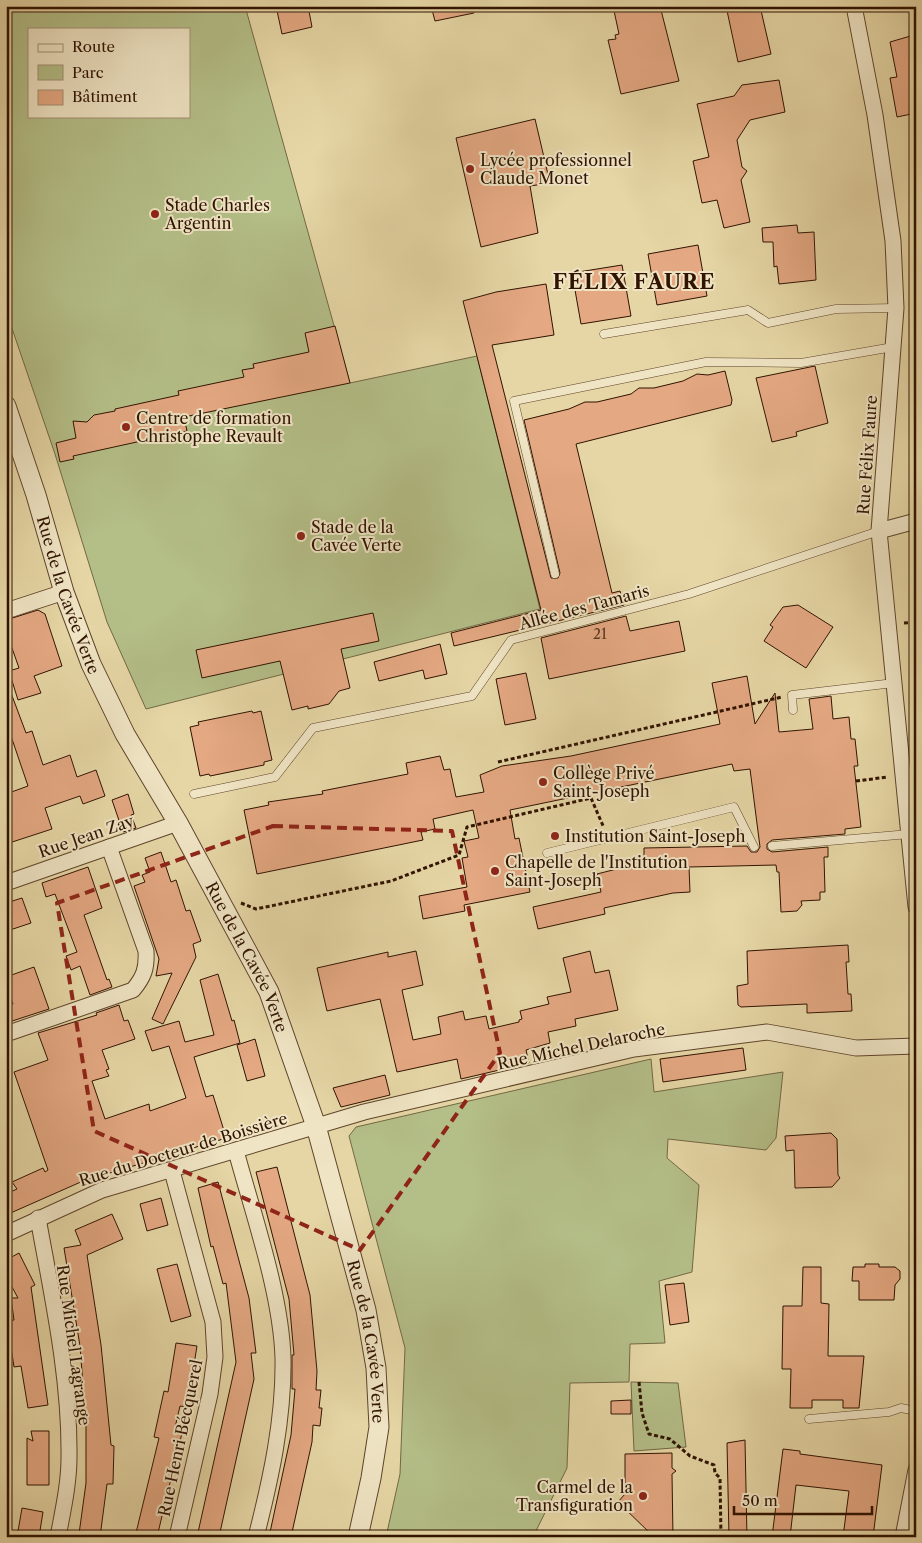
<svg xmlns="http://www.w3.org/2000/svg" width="922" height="1543" font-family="'Libre Caslon Text',serif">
<rect width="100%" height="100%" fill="#e6d6a5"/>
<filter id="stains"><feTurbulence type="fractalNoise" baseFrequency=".004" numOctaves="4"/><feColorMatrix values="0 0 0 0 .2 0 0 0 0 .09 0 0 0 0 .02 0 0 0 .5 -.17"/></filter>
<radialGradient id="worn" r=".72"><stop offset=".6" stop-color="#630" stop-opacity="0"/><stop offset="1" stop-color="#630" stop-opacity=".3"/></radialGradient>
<g fill="#b4be87" stroke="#726844" fill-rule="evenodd">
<path d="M6,6H245L350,383L477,356L540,609L146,709L107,622L55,454L6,311ZM29,29H189V116H29Z"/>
<polygon points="651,1059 654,1092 783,1072 776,1138 766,1150 668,1139 667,1158 699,1185 692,1272 659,1281 665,1343 630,1344 629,1382 570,1383 567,1468 533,1537 386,1537 400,1474 405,1348 349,1136 356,1127"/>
<polygon points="631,1382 678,1383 686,1447 634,1451"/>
</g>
<g fill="#e4a882" stroke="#301301">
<polygon points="276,6 308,6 312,27 282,34"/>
<polygon points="431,6 474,6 474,13 435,21"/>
<polygon points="613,6 660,6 679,81 621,94 608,40 616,39 615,35 619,34"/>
<polygon points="726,6 760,6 771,54 738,62"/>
<polygon points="914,35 916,113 897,117 890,78 897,77 890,42"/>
<polygon points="779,80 785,112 750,120 737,140 742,167 747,171 741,180 750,222 724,228 717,200 702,203 693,161 709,157 697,104 734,96 742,85"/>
<polygon points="535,119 550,183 530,186 538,233 481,247 456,138"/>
<polygon points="797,225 798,233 814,232 816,280 779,284 777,266 774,267 773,242 763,242 762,228"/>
<polygon points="698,245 707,296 657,305 648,254"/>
<polygon points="622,265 631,316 581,324 572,273"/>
<polygon points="546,284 554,335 492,345 551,578 558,578 560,573 524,420 569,409 585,402 597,402 631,394 639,388 654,388 683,381 697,374 708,375 725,371 732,400 731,405 576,444 612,593 620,591 624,605 454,646 451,633 541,610 463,301 496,292"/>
<polygon points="335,326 350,383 184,417 187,431 73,456 74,459 60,462 56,443 76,438 73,421 87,422 94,415 115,411 115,409 179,395 178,391 244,377 242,370 254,368 253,364 309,352 305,333"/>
<polygon points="815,366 828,423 796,432 797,436 772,442 756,378"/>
<polygon points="798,605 833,627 806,668 764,641 773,627 770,625 783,607"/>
<polygon points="38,610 45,614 62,666 34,676 41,693 18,700 9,671 19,668 6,631 6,620"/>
<polygon points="373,613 379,641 341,649 350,688 339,691 329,704 308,709 308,706 292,710 280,661 202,678 196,650"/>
<polygon points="626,616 630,631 679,621 685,651 549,679 541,638"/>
<polygon points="440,644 447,674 425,679 423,670 379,681 374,662"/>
<polygon points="526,673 536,719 505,725 496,679"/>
<polygon points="747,676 755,724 775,693 779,732 813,729 809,699 831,696 833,719 849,717 851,739 855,739 858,766 854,766 861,827 845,829 845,834 772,840 767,844 767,849 772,852 828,847 828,857 824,857 825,892 820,892 820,900 801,901 802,905 797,911 781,912 779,872 777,872 776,865 689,867 690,892 673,893 604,908 605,914 538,929 533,907 601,892 597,874 644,862 644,848 747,846 751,852 757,852 760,847 750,769 734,771 732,764 510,810 515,839 519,838 530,892 464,905 465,911 423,919 419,896 467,887 462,858 468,857 464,841 479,838 473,810 433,819 435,829 421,832 423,840 257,874 244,810 269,805 268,802 323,794 322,791 408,774 406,763 440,756 444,770 450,769 456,797 484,792 480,775 502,766 571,756 720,724 712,683"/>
<polygon points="6,685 8,685 26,733 32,731 43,765 70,755 77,777 96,770 105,796 83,804 80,796 45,808 52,829 6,844 6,794 28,786 11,736 6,738"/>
<polygon points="252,711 253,713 261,711 272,760 264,762 264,765 210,776 209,774 200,776 190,727 199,725 198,722"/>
<polygon points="128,794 134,814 131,815 136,828 123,832 112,800"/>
<polygon points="161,852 171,882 176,880 186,911 190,910 201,941 193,944 196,957 163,1024 152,1019 172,973 156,976 159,959 134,886 145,882 142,875 150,872 145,858"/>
<polygon points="88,867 102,908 84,915 107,980 109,979 112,987 90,995 80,966 71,970 66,956 77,952 55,894 46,897 42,883"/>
<polygon points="22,898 31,923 10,930 6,920 6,903"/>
<polygon points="848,945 849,962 846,962 848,994 851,994 852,1011 807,1013 807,1004 741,1007 738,1005 737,986 748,984 747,951"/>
<polygon points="416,951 423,985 402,990 413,1040 441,1034 438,1017 463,1011 465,1020 486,1016 489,1029 519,1022 519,1020 522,1019 520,1011 549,1004 547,997 571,992 563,958 590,951 595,973 609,970 618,1010 575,1019 576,1026 548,1032 550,1043 526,1050 529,1063 461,1079 457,1059 397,1072 380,999 327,1011 317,968 388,952 388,957"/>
<polygon points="34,967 49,1009 6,1023 6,1006 13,1004 6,985 6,977"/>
<polygon points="218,974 232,1021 234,1020 240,1043 194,1057 206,1097 213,1095 225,1134 221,1135 223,1139 83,1181 6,1215 6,1194 17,1189 12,1182 43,1168 45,1172 48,1170 14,1072 48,1060 38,1033 97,1015 96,1013 119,1005 124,1021 128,1020 135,1039 102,1050 109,1069 106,1070 109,1076 92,1081 105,1119 149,1104 150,1111 186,1098 169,1046 152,1051 145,1031 179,1021 185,1042 214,1035 200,980"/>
<polygon points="255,1039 265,1076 247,1081 237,1045"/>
<polygon points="743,1048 746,1070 663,1082 660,1059"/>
<polygon points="385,1075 390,1095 341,1107 333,1088"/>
<polygon points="831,1133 837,1139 838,1175 840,1178 832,1187 795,1188 794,1150 786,1151 785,1136"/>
<polygon points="277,1167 310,1295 317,1371 316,1390 321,1390 319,1408 322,1408 320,1426 313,1425 312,1442 291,1537 269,1537 291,1435 295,1389 292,1389 292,1355 294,1355 289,1299 256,1172"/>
<polygon points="218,1182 249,1298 256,1353 251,1353 254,1379 219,1537 197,1537 236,1362 226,1283 223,1284 213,1246 211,1247 198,1188"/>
<polygon points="161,1198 168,1225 147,1231 140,1204"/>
<polygon points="112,1214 123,1239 87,1255 101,1345 111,1445 114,1446 113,1484 107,1484 100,1537 93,1537 79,1534 86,1483 86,1424 80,1346 64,1248 81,1245 75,1230"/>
<polygon points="19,1253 35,1285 31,1287 48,1405 28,1408 21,1366 14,1367 7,1321 14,1320 11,1298 18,1298 6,1276 6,1260"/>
<polygon points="177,1264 191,1316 171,1322 157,1269"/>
<polygon points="865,1264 879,1264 879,1267 895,1267 900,1271 900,1279 895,1285 894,1300 859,1300 859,1281 852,1281 853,1267 865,1267"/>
<polygon points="803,1267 821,1267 821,1303 829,1304 828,1356 864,1356 859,1408 843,1408 843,1400 812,1400 812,1408 790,1408 791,1369 782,1369 783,1306 802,1306"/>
<polygon points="684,1283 689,1322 670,1325 665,1285"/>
<polygon points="176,1343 197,1346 187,1407 180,1406 174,1432 182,1433 157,1537 135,1537 159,1438 154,1437 164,1391 168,1392"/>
<polygon points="631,1400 631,1414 611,1414 611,1401"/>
<polygon points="31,1431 49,1431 49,1485 27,1485 27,1438 33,1441"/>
<polygon points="745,1440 747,1537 729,1537 727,1443"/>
<polygon points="783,1449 800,1451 800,1454 882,1465 873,1537 843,1537 849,1491 796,1485 790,1537 772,1537"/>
<polygon points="672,1453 672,1468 676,1471 672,1474 673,1537 654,1537 618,1502 625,1494 625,1454"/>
<polygon points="22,1508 43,1512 39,1537 17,1537"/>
</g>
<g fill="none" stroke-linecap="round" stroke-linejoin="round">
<defs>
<g id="service">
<polyline points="604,334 748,310 768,323 836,309 896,308"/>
<polyline points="555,574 514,401 706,362 801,363 893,347"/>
<polyline points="793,710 792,695 894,683"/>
<polyline points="194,794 275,777 313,728 472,696 511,640 689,594 879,531"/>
<polyline points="772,846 909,834"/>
<polyline points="547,853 734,807 754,847"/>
<polyline points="809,1419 889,1412 901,1408 916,1411"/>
</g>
<g id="minor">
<polyline points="854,6 875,115 893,241 896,308 879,531 916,907"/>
<polyline points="879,531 916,521"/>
<polyline points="6,611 64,592"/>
<polyline points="6,883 178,823"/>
<path d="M6,1034L133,990C144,977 147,968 146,951L109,847"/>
<path d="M236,1151C253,1214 281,1293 283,1358C284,1419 271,1478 256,1537"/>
<polyline points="172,1171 213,1322 215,1357 210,1394 177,1537"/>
<path d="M38,1218C52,1296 70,1377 69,1457C69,1484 63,1510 58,1537"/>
<polyline points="6,1234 102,1190 364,1112 634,1049 767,1032 856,1048 916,1046"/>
<polyline points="903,1537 916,1470"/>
</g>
<g id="tertiary">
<path id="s1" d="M6,406L36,495L64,592L91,664L125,734L178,823L269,992L316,1126L366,1310L376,1368L379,1427L371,1478L358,1537"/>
</g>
</defs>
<use href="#service" stroke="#5e442a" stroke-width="9"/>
<use href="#minor" stroke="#5e442a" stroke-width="17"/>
<use href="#tertiary" stroke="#5e442a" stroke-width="21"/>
<g stroke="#301301" stroke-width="3" stroke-dasharray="4 2.5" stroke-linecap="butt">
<polyline points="904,623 916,622"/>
<polyline points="498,762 782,697"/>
<polyline points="856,781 888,777"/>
<polyline points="241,903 256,909 391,881 459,855 467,827 591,798 604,828"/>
<polyline points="639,1382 642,1413 649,1434 670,1439 690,1456 714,1465 715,1473 720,1478 721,1537"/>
</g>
<use href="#service" stroke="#efe4c4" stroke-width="8"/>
<use href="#minor" stroke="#efe4c4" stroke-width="15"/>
<use href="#tertiary" stroke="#efe4c4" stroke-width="19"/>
</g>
<path fill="none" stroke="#8f2418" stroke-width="4" stroke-dasharray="10 6" stroke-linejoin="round" d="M273,826L452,831L500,1053L360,1250L94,1131L57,903Z"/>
<g fill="#8f2418" stroke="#efe4c4" stroke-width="2">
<circle cx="470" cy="169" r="5"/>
<circle cx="155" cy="214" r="5"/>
<circle cx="126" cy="427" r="5"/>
<circle cx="301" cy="536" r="5"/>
<circle cx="543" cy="782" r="5"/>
<circle cx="555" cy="836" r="5"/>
<circle cx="495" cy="871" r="5"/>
<circle cx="643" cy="1496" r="5"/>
</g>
<g text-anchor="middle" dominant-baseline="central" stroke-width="4" stroke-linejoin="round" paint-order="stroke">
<g font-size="14" fill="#5d3821">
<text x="600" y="634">21</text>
</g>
<g font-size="16" fill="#301301" stroke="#efe4c4" text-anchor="start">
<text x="480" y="160">Lycée professionnel<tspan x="480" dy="18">Claude Monet</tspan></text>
<text x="165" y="205">Stade Charles<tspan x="165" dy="18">Argentin</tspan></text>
<text x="136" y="418">Centre de formation<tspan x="136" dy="18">Christophe Revault</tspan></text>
<text x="311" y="527">Stade de la<tspan x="311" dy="18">Cavée Verte</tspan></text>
<text x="553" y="773">Collège Privé<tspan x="553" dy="18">Saint-Joseph</tspan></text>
<text x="565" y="836">Institution Saint-Joseph</text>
<text x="505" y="862">Chapelle de l'Institution<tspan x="505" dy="18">Saint-Joseph</tspan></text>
<text x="633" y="1487" text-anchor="end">Carmel de la<tspan x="633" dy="18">Transfiguration</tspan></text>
</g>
<g font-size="16" fill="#301301" stroke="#efe4c4">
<text transform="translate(867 455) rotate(-86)">Rue Félix Faure</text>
<text stroke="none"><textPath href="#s1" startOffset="199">Rue de la Cavée Verte</textPath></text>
<text transform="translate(584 607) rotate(-15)">Allée des Tamaris</text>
<text transform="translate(86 836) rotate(-19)">Rue Jean Zay</text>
<text stroke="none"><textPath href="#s1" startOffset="604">Rue de la Cavée Verte</textPath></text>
<text transform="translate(581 1046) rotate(-12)">Rue Michel Delaroche</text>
<text transform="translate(183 1149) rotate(-17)">Rue du Docteur de Boissière</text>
<text stroke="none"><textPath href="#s1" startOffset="1009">Rue de la Cavée Verte</textPath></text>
<text transform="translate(74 1345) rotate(82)">Rue Michel Lagrange</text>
<text transform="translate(180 1438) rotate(-78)">Rue Henri Bécquerel</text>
</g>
<g font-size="21" font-weight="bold" letter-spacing="1" fill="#301301" stroke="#efe4c4">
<text x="634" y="281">FÉLIX FAURE</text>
</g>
</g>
<rect width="922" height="1543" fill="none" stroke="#e6d6a5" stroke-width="25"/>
<rect x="8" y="8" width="907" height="1528" fill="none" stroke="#301301" stroke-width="2.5"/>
<rect x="12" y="12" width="897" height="1518" fill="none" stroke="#301301"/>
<rect x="28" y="28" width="162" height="90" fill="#efe4c4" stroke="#a39076"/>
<rect x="38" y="44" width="25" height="8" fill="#efe4c4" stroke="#a39076"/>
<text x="72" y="52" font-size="15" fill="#301301">Route</text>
<rect x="38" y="65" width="25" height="15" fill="#b4be87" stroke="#a39076"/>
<text x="72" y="78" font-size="15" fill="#301301">Parc</text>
<rect x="38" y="90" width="25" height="15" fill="#e4a882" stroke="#a39076"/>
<text x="72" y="102" font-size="15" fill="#301301">Bâtiment</text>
<path d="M734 1506v8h138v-8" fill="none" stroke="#301301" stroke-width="2.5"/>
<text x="742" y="1506" font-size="15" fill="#301301" stroke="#efe4c4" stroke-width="4" paint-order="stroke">50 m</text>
<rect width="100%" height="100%" filter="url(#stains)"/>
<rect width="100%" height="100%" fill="url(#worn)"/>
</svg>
